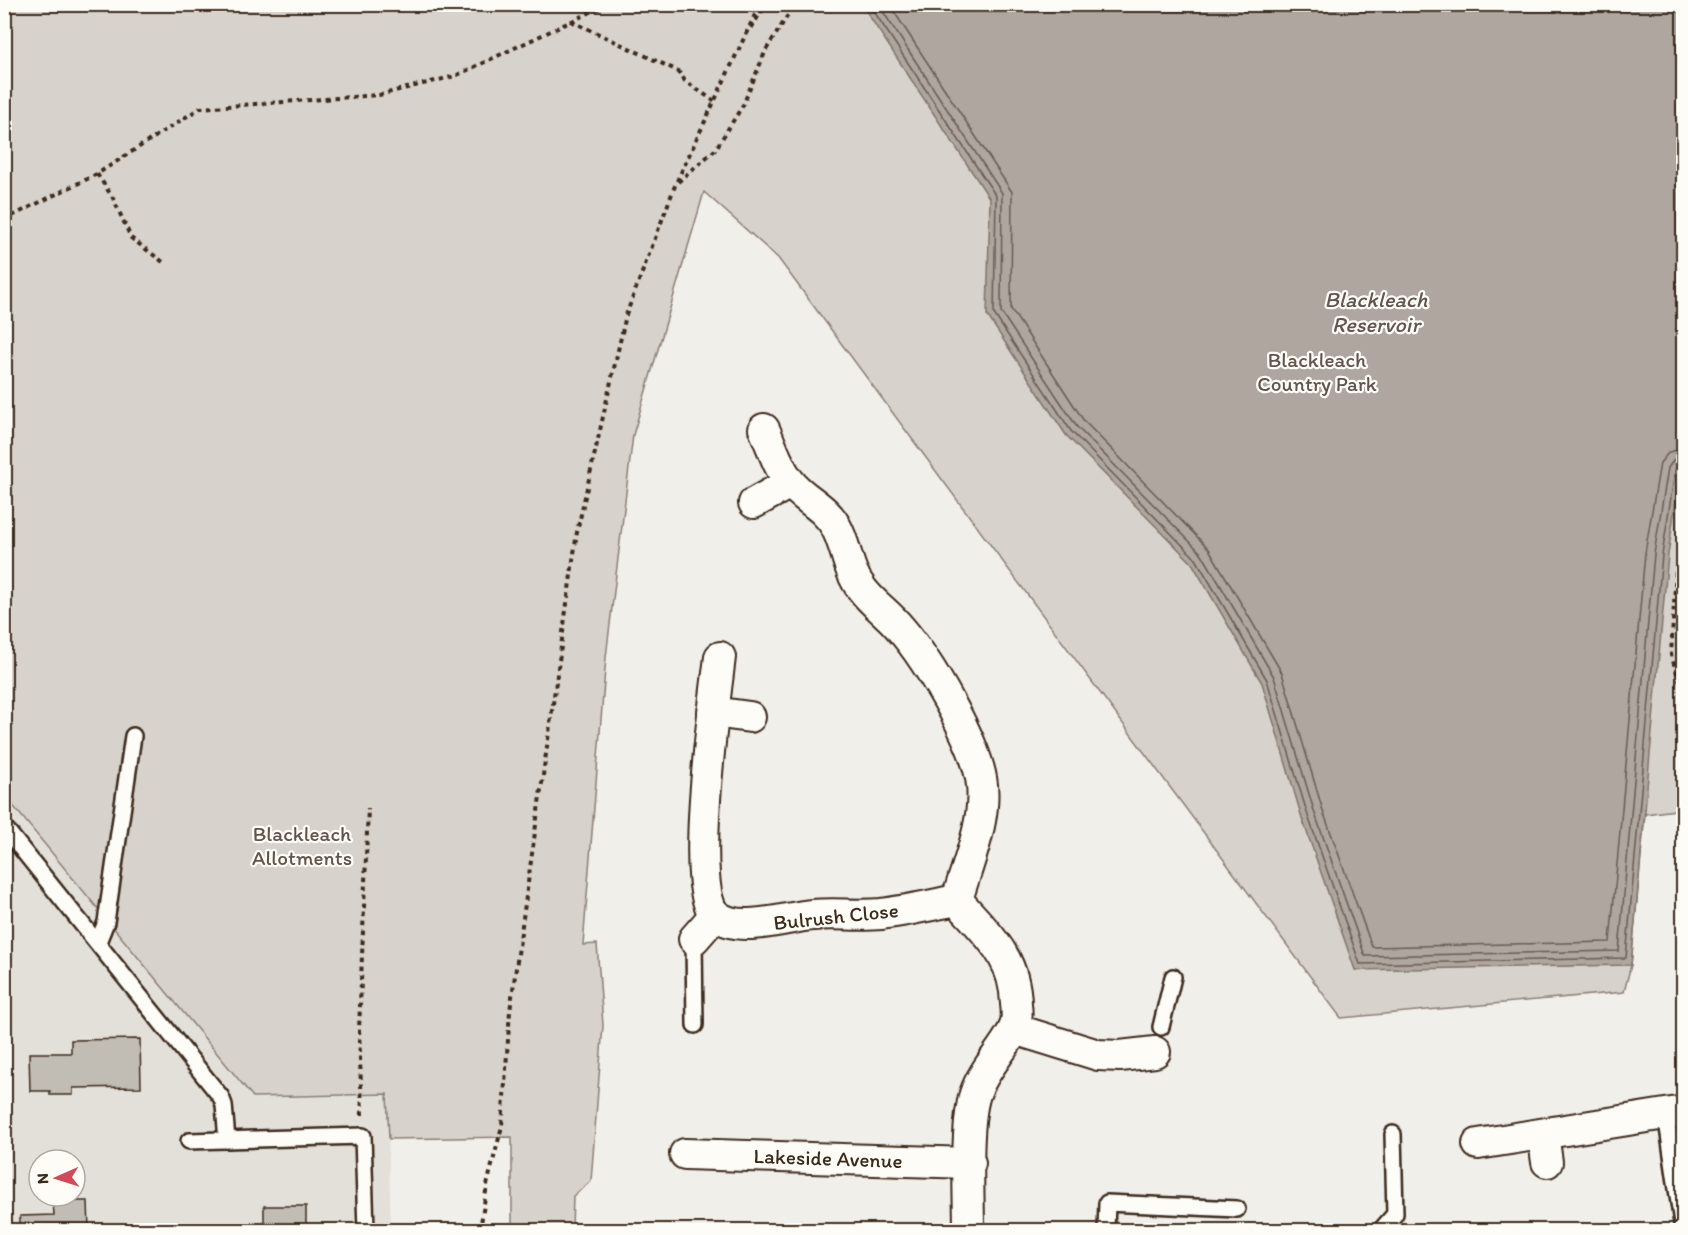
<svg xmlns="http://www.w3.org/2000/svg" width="1688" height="1235" font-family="Itim,sans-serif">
<rect width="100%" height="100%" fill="#f1efea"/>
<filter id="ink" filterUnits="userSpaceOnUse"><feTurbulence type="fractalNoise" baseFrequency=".0167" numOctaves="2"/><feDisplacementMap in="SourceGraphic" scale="12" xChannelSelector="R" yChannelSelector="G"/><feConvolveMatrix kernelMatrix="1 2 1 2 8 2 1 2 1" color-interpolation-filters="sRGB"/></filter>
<g filter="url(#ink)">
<path fill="#e3e0da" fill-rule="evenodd" d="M4,796L253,1097L387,1094L391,1230H5ZM39,1160H75V1196H39Z"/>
<polygon fill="#d7d2cc" stroke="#897e75" stroke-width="1.5" points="4,5 1683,5 1683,809 1645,814 1631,965 1624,992 1341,1018 778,258 704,192 633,435 606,657 583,945 597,944 603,1025 591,1181 573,1196 572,1230 512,1230 512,1137 389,1139 387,1094 253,1097 5,796"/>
<polygon fill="#aea69f" stroke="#80746b" stroke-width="1.5" points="862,5 1683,5 1683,452 1668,555 1631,965 1355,970 1302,818 1262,683 1192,563 1066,435 987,315 990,199"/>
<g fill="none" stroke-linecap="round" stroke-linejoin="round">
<g stroke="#695c52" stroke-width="1.5">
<polyline points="869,4 996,196 994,314 1071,431 1196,559 1267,680 1308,816 1360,964 1626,958 1662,555 1675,471 1678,466 1684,465"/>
<polyline points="878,4 1002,193 1001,312 1077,427 1202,554 1274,677 1315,814 1365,956 1619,951 1654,554 1668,468 1674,459 1684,457"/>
<polyline points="889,4 1012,192 1011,309 1084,421 1209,549 1282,673 1323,811 1372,947 1610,942 1645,553 1660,463 1669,452 1684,448"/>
</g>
</g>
<g fill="#c1bcb4" stroke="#3b2a1e" stroke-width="1.5">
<polygon points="140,1039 141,1087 73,1088 73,1095 50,1095 50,1091 30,1091 29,1053 71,1053 71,1040"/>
<polygon points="53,1201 88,1201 89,1230 20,1230 20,1216 54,1215"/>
<rect x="264" y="1206" width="42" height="24"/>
</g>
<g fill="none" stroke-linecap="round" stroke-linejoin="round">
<defs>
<g id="service">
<polyline points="4,827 221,1097 224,1105 227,1140"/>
<polyline points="694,939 695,1025"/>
<polyline points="98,942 106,922 133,736"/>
<polyline points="1161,1027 1173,977"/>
<polyline points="1666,1114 1683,1230"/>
<polyline points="189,1141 363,1136 366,1230"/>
<polyline points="1106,1230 1107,1203 1237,1209"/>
<polyline points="1381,1230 1395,1214 1393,1134"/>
</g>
<g id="minor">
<path d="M764,429C772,446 778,468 790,482C803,499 826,507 836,527C847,547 847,570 862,589C873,604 889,614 900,628C928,660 978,744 982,785C986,822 967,865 957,900C987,934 1015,956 1016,1004C1017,1012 1017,1024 1013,1031C1002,1052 983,1070 975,1094C965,1125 969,1195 969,1230"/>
<polyline points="754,503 790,483"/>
<path d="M720,657C715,699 688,890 715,914C737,935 786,917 812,915C835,913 858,916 881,914C906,911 932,905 957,900"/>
<polyline points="713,712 750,717"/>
<polyline points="694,939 715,915"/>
<polyline points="1014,1029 1098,1055 1120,1056 1155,1052"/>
<polyline points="1543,1134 1547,1162"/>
<polyline points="1478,1144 1684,1111"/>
<polyline points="685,1154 970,1163"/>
</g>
</defs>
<use href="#service" stroke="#3b2a1e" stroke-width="20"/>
<use href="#minor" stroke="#3b2a1e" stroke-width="34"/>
<g stroke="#3b2a1e" stroke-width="4" stroke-dasharray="4.5 4.5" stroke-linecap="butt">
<polyline points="571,21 678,71 685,81 714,101"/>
<polyline points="751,28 766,4"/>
<polyline points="97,174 113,198 131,238 163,262"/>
<polyline points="678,182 715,150 743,105 766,50 795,4"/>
<polyline points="4,220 97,174 200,108 379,95 455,76 608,4"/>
<polyline points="1684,556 1676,570 1671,655 1684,694"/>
<polyline points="362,1115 359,1030 368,808"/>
<polyline points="480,1230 487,1185 502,1126 510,1011 577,532 626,315 676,183 760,4"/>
</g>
<use href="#service" stroke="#fdfcf7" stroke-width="15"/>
<use href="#minor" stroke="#fdfcf7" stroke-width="30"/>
</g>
</g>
<g text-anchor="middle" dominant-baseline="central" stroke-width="4.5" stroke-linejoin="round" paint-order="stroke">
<g font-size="21" fill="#62544a" stroke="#fdfcf7">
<text x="1317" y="359">Blackleach<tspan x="1317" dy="24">Country Park</tspan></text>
<text x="302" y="833">Blackleach<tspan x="302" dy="24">Allotments</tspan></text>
</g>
<g font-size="21" fill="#3b2a1e" stroke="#fdfcf7">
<text transform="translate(836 916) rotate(-6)">Bulrush Close</text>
<text transform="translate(828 1158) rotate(2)">Lakeside Avenue</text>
</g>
<g font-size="22" font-style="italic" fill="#63554b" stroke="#fdfcf7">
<text x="1376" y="299">Blackleach<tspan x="1376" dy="25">Reservoir</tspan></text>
</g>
</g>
<rect width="1688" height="1235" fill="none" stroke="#fdfcf7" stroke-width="24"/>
<rect x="12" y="12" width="1664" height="1211" fill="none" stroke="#3b2a1e" stroke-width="2" filter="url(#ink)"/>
<g transform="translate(57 1178) rotate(267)"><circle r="28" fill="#fdfcf7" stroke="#afa8a0" stroke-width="1.5"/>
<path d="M0-4.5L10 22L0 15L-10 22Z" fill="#d1495b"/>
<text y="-9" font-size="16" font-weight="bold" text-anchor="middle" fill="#3b2a1e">N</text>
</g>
</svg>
